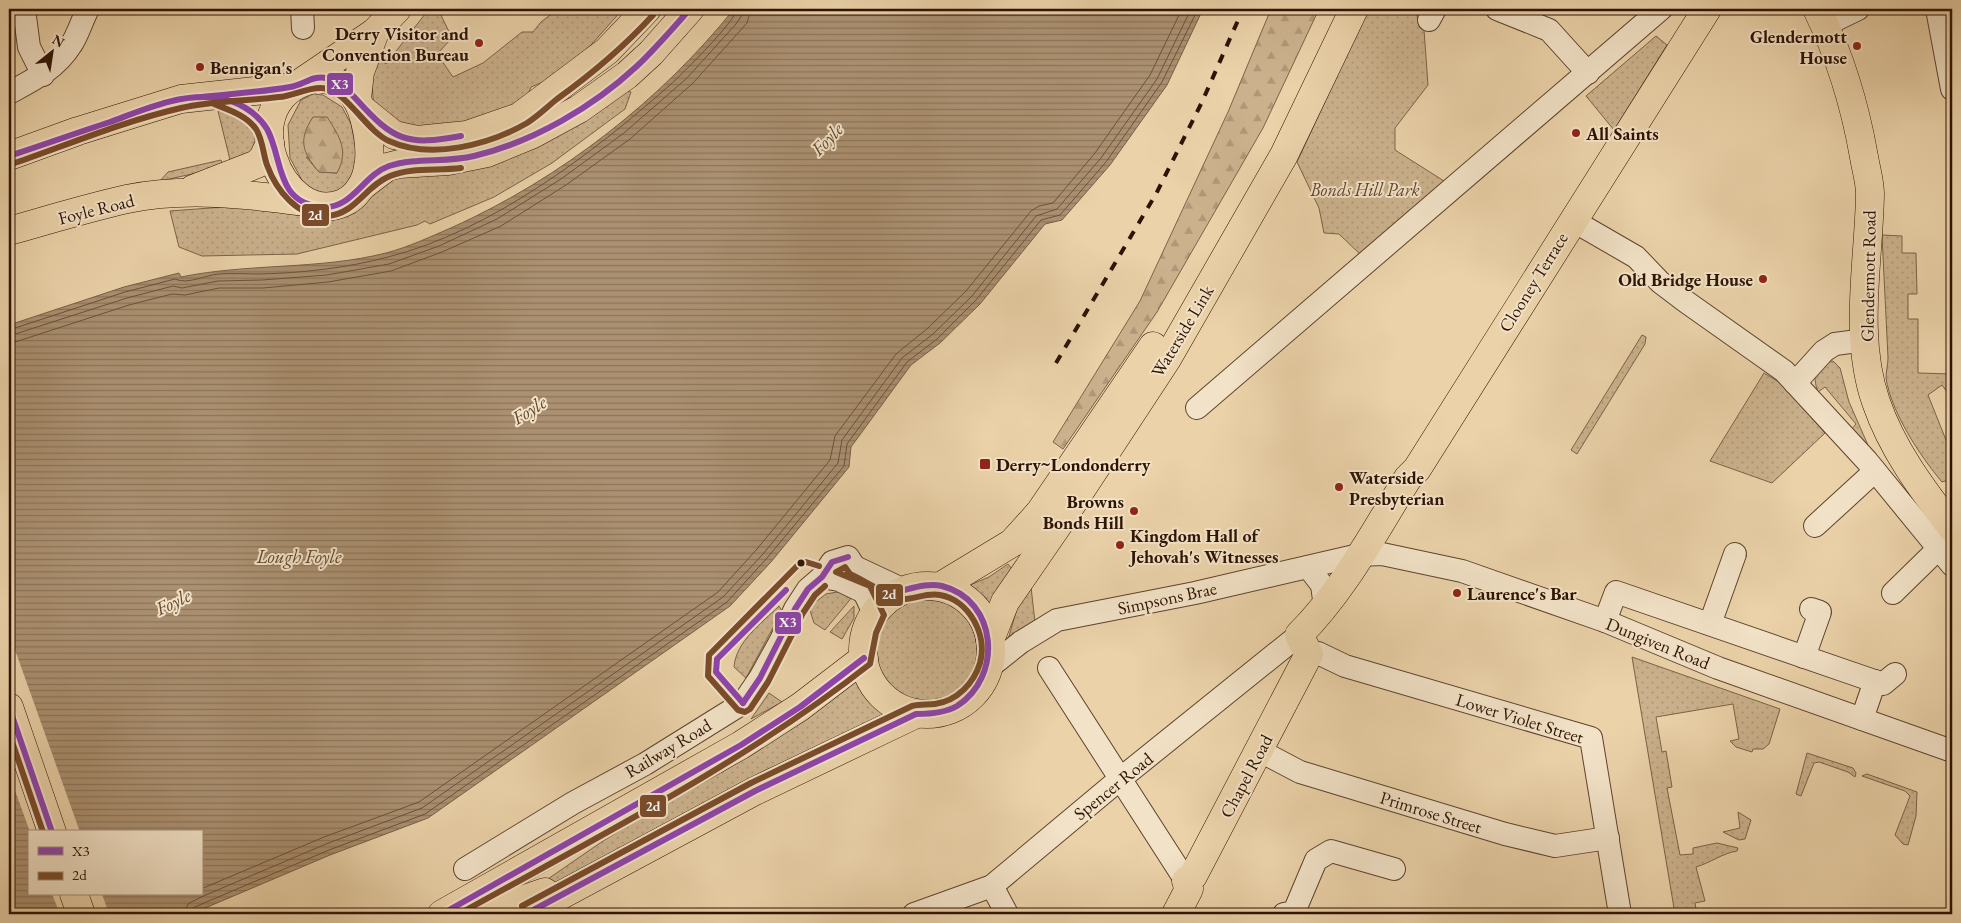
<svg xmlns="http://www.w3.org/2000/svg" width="1961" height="923" font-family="'EB Garamond',serif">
<defs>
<pattern id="grass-dots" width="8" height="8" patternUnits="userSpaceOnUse" patternTransform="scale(1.25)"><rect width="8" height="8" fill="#cbb28d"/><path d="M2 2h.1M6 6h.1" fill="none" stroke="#af9878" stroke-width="1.8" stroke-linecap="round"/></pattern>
<pattern id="forest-firs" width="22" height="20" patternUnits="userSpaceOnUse" patternTransform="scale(1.25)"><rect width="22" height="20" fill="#cbb28d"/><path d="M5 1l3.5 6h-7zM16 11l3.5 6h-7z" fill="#af9878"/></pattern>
<pattern id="water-rules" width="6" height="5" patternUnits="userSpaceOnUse" patternTransform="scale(1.25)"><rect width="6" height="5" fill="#ab9171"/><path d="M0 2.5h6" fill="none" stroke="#8c755b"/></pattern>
</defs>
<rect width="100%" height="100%" fill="#ebd2a9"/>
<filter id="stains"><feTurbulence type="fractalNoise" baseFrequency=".004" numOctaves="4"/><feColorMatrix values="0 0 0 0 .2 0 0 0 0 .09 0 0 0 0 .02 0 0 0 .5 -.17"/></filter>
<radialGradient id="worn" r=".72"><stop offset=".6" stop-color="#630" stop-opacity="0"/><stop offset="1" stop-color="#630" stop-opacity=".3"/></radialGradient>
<g fill="url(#grass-dots)" stroke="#7c6248" fill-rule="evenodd">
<path d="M429,9H438L452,38L437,54L453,77L483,63L522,32H533L541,22L558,9H623L591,45L555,77L531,87L526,99L493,119L415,132L375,109C372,93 369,74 381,60L386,64Z"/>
<polygon points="1368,9 1418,9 1416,14 1424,30 1428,85 1395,128 1395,150 1444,181 1372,252 1362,256 1339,234 1324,233 1319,208 1297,162"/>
<polygon points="1656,36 1667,45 1614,130 1586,96"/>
<path d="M623,90L631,92L625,109L552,163L494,197L430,224L425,221L417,225L297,254L202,256L179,247L170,211L237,206L324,219C355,217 370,200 387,177Z"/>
<path d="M313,94L323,95L342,107L351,124L358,158L354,177L343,191L327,195L305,186L290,158L288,125L301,100ZM306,157L337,173L319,172Z"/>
<path d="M218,111C243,112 267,124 253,152L230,160Z"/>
<polygon points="221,160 224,167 160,181 168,172"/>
<path d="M1882,235L1902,236V253H1916L1917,294H1908V319H1918V373L1952,374V399L1942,385L1928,395L1948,445L1952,443V479L1942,482C1920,456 1891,412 1886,378C1886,372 1888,364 1888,358Z"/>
<polygon points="1642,335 1646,337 1645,344 1577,454 1571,450"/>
<path d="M1833,361L1840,368L1849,402L1871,452L1849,432L1856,424L1825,387L1818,392C1812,377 1815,363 1833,361Z"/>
<polygon points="1764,373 1782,384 1825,433 1772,483 1710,461"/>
<polygon points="1008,564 1015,573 995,610 985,597 970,585 989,577"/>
<polygon points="1031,587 1036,631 1006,646 1017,609"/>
<polygon points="843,591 853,596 825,630 814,623 809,607 826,594"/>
<circle cx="926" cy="650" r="51"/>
<path d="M779,606L782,611L746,678L734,667C736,641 762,623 779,606Z"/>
<polygon points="854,606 854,618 842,639 830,632"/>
<path d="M1632,657L1780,709L1769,744L1763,749H1753L1752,752L1736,747L1730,741L1739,739L1733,704L1656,717L1662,752L1666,751L1672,787L1667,788L1680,855L1693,854V848L1717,843L1738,848L1737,851C1723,853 1710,863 1696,867L1705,901L1695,903L1697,914H1675Z"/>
<polygon points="857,676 869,702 889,717 742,785 534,894 529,892 603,841 722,768"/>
<polygon points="769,693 782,702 751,719"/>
<polygon points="1807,753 1853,768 1856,773 1855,777 1848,772 1819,762 1814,763 1801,796 1796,794"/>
<polygon points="1867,774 1917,792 1916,816 1908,845 1903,844 1895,835 1910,796 1905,791 1862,776"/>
<polygon points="1738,812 1751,820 1745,839 1739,840 1723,832 1740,828"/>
</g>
<g fill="url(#forest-firs)" stroke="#7c6248">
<polygon points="1271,9 1319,9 1263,128 1157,312 1063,449 1053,442 1140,301 1228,112"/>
<path d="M313,117H327C340,137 349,151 337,173L319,172C302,152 298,140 313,117Z"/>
</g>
<path fill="url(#water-rules)" stroke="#795f45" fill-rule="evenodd" d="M734,9H1203L1167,85L1110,165L1062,220L1045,224L980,304L940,343L911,365L851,447L849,467L771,562L730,606L428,818L330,855L191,914H9V325L124,287L179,273L181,277C249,263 319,270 386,253C409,247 432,236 453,227C561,178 660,101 734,9ZM29,832H201V894H29Z"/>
<g fill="#ebd2a9">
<polygon points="9,633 80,832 30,832 9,774"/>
<polygon points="52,894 102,894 109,914 60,914"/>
</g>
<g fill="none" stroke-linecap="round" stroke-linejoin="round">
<g stroke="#6c523a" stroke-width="1">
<path d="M9,330L125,292L175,279C188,285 205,275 219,274C232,273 247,274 260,274C302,273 347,268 388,257C491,231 592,154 670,85C682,74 736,21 737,9"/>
<polyline points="9,336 127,298 173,286 182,288 218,281 262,280 327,275 389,264 439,246 497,219 561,179 624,133 687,78 736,24 742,15 744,9"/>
<polyline points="9,344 129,305 172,294 185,295 219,288 263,288 328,282 391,271 442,252 501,226 566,185 630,139 693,83 747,23 751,9"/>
<polyline points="201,889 324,837 419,802 718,592 757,549 830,460 835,436 896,354 928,328 966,291 1031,211 1039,206 1053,203 1095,153 1150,75 1182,9"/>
<polyline points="184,914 188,904 201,897 326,844 422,808 723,597 763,554 838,463 842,440 902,358 933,334 972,296 1036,216 1057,209 1101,158 1157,79 1191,9"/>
<polyline points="190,914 193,908 204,903 329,850 425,814 727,602 767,558 844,466 847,444 907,362 937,339 976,300 1041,220 1060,215 1106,162 1162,82 1198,9"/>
</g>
<defs>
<g id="minor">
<polyline points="24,9 29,47 43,75"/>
<polyline points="302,9 303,28"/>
<polyline points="1497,9 1549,30 1588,73"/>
<polyline points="1937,9 1952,89"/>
<polyline points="1429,20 1435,9"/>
<polyline points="1825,25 1858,9"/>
<path d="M9,93C33,80 56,69 71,45C78,35 82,20 88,9"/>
<polyline points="1572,220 1636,257 1660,282 1685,301 1784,371 1867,461 1952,565"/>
<polyline points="1795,383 1824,351 1835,344 1865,340"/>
<polyline points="1197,408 1661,9"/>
<polyline points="1815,526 1875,471"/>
<polyline points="855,567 904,590"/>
<polyline points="1308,567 1322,585 1325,607"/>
<polyline points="822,577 839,580 864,592"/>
<polyline points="1893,593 1938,549"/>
<polyline points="1605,621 1616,592 1883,684 1895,674"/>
<polyline points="1710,624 1735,554"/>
<polyline points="1309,654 1318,653 1345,666 1591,738 1620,914"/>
<polyline points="1804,657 1820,612 1811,609"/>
<polyline points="1049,668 1186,881"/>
<polyline points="987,669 1021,642 1057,620 1195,593 1359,555 1382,554 1462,571 1605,621 1718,668 1952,751"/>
<polyline points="1862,719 1875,681"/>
<polyline points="1260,751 1300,772 1505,834 1555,846 1608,838"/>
<polyline points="465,869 573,803 645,764 743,703 760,678 781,640 795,609 808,589 822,577 832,562 848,557 864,582 864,592 875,615"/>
<polyline points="992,886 1007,914"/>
<polyline points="914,914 992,886 1120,779 1299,635"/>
<polyline points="1284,914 1294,912 1316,860 1331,851 1394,869"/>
</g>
<g id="major">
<polyline points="303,81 375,32 397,9"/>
<polyline points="357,99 360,72 375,32"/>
<path d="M1176,914L1189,889L1186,881L1193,876L1309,654L1299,635C1344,590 1374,532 1408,478L1417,469L1707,9"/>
</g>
<g id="highway">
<path d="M1817,9C1840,56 1855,105 1864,157C1866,169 1870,182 1870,194C1869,261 1853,336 1876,402C1892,449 1922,489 1952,528"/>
<path d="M317,78C350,81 361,99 367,130C369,142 371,155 368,167C366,182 357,197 343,203C282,230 226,97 317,78Z"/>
<polyline points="363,110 394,135 417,140 467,135 519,117 607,51 647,9"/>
<polyline points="9,156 78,131 181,99 292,87"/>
<polyline points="361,187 387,167 399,164 448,161 487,153 533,134 579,109 627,75 651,53 690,9"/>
<polyline points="193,189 257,164 263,158 270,143"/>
<path d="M9,231C48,220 87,208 127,199C185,187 247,194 305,202"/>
<polyline points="941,586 1012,543 1040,512 1153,346"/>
<circle cx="927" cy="650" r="64"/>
<polyline points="990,640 1005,602 1058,525 1167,359 1284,155 1354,9"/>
<polyline points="9,707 52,832"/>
<polyline points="74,894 81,914"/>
<polyline points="442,914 741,745 800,707 864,658"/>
<polyline points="482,914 545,892"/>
<polyline points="526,914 755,791 916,714"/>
</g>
</defs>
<use href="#minor" stroke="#5d432c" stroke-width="24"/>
<use href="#major" stroke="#2e1303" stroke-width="29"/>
<use href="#highway" stroke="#2e1303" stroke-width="29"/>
<use href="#minor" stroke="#f2e2c7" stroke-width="22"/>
<use href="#major" stroke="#ebd2a9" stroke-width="28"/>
<use href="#highway" stroke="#ebd2a9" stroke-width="28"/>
<polyline stroke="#2e1303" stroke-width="4" stroke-dasharray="9 9" stroke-linecap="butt" points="1056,363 1156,194 1202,102 1243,9"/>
<defs>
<g id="bus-1">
<path d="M202,97C231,94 261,92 290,87C303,85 313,75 326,78C339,81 349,91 357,100C394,141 407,146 461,136"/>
<path d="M9,156C43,145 76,133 110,122C143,110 180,93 217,98C236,100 257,112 267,129C283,158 275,202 321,207C352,210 363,175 389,166C416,157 446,163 474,156C533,142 593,107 637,66C656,48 673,28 690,9"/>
<polyline points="743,703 760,678 795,609 808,589 822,577 832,562 848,557"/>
<polyline points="743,703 716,672 717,659 786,590"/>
<polyline points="9,707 52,832"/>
<polyline points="442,914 741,745 800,707 864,658"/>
<path d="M526,914L755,791L916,714C930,714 945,713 957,706C1003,677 998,600 942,586C930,583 916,587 904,590"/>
</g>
<g id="bus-2">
<path d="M214,104C229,110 246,115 256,129C263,140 263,154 267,165C276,190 298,218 327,216C356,214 365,186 390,176C411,167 438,171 461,168"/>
<path d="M12,164C67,145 124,121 181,108C212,101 246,101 279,97C293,96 308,87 322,88C346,89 366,131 389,141C431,160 489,145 527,123C538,116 547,107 557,99C593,73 623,48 653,15"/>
<polyline points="819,566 806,562 799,564 709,655 708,676 738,710 745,712 750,709 768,682 803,613 815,595 825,586"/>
<polyline points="9,733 43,832"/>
<path d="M459,914C599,836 744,763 870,664L876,633L884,615L870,586L836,572L845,567L850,574C865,581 888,596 902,599C913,600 927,592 940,595C969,600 988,635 980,663C974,683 957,701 935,704C927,705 920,704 912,706L751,783L522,906"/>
</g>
</defs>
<use href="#bus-1" stroke="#f2e2c7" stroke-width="10"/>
<use href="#bus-2" stroke="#f2e2c7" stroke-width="10"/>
<use href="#bus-1" stroke="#8e44ad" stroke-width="6"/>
<use href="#bus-2" stroke="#7a4b2a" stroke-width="6"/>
</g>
<g fill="#8f2418" stroke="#f2e2c7" stroke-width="2">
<circle cx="479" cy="43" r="5"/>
<circle cx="1857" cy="46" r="5"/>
<circle cx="200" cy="67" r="5"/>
<circle cx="1576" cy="133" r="5"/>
<circle cx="1763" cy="279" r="5"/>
<rect x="979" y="458" width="12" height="12" rx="2.5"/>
<circle cx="1339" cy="487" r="5"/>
<circle cx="1134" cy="511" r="5"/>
<circle cx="1120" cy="545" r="5"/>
<circle cx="1457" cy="593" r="5"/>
</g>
<circle fill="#2e1303" stroke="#f2e2c7" stroke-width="2" cx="801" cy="563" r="4.5"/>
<g text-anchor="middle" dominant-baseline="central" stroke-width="4" stroke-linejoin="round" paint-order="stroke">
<g font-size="18" font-weight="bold" fill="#2e1303" stroke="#f2e2c7" text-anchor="start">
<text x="469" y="33" text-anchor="end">Derry Visitor and<tspan x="469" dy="21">Convention Bureau</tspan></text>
<text x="1847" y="36" text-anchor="end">Glendermott<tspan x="1847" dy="21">House</tspan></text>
<text x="210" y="67">Bennigan's</text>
<text x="1586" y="133">All Saints</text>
<text x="1753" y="279" text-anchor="end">Old Bridge House</text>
<text x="996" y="464">Derry~Londonderry</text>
<text x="1349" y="477">Waterside<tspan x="1349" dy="21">Presbyterian</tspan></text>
<text x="1124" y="501" text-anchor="end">Browns<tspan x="1124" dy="21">Bonds Hill</tspan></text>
<text x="1130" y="535">Kingdom Hall of<tspan x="1130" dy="21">Jehovah's Witnesses</tspan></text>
<text x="1467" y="593">Laurence's Bar</text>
</g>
<g font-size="18" font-style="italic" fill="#5d432c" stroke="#f2e2c7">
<text x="1365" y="189">Bonds Hill Park</text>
</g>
<g font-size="18" fill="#2e1303" stroke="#f2e2c7">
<text transform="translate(96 209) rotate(-14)">Foyle Road</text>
<text transform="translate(1868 276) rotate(-89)">Glendermott Road</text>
<text transform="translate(1533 282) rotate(-58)">Clooney Terrace</text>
<text transform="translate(1182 331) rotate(-59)">Waterside Link</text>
<text transform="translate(1167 598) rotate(-12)">Simpsons Brae</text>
<text transform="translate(1658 643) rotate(22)">Dungiven Road</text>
<text transform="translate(1520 718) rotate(17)">Lower Violet Street</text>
<text transform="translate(668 748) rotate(-31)">Railway Road</text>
<text transform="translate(1246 776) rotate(-62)">Chapel Road</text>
<text transform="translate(1113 786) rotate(-39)">Spencer Road</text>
<text transform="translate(1431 812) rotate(17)">Primrose Street</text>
</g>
<g font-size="19" font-style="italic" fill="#60452f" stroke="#f2e2c7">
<text transform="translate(827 139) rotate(-46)">Foyle</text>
<text transform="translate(529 410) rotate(-32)">Foyle</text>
<text x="299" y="556">Lough Foyle</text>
<text transform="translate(173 602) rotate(-26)">Foyle</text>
</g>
</g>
<g stroke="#f2e2c7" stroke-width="2">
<rect x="326" y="72" width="28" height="24" rx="5" fill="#8e44ad"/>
<rect x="301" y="203" width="29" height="24" rx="5" fill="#7a4b2a"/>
<rect x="875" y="583" width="29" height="24" rx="5" fill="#7a4b2a"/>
<rect x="774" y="611" width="28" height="24" rx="5" fill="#8e44ad"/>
<rect x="639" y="794" width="28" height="24" rx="5" fill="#7a4b2a"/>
</g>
<g font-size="14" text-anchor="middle" font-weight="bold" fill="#fff">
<text x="340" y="89">X3</text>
<text x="315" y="220">2d</text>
<text x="889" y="599">2d</text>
<text x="788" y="627">X3</text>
<text x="653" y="811">2d</text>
</g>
<rect width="1961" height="923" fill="none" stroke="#ebd2a9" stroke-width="30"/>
<rect x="10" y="10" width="1941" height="903" fill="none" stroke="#2e1303" stroke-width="2.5"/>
<rect x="15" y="15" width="1931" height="893" fill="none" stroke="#2e1303"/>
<rect x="28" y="830" width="175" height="65" fill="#f2e2c7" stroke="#a48f79"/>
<rect x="38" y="847" width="25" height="8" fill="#8e44ad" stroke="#a48f79"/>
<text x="72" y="856" font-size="15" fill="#2e1303">X3</text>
<rect x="38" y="872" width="25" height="8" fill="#7a4b2a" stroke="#a48f79"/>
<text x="72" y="880" font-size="15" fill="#2e1303">2d</text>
<g transform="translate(52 52) rotate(30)" stroke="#f2e2c7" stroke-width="4" paint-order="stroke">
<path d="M0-4L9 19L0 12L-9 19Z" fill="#2e1303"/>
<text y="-8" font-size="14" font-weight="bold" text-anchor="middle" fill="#2e1303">N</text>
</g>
<rect width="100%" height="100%" filter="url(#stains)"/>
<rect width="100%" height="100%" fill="url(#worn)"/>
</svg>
